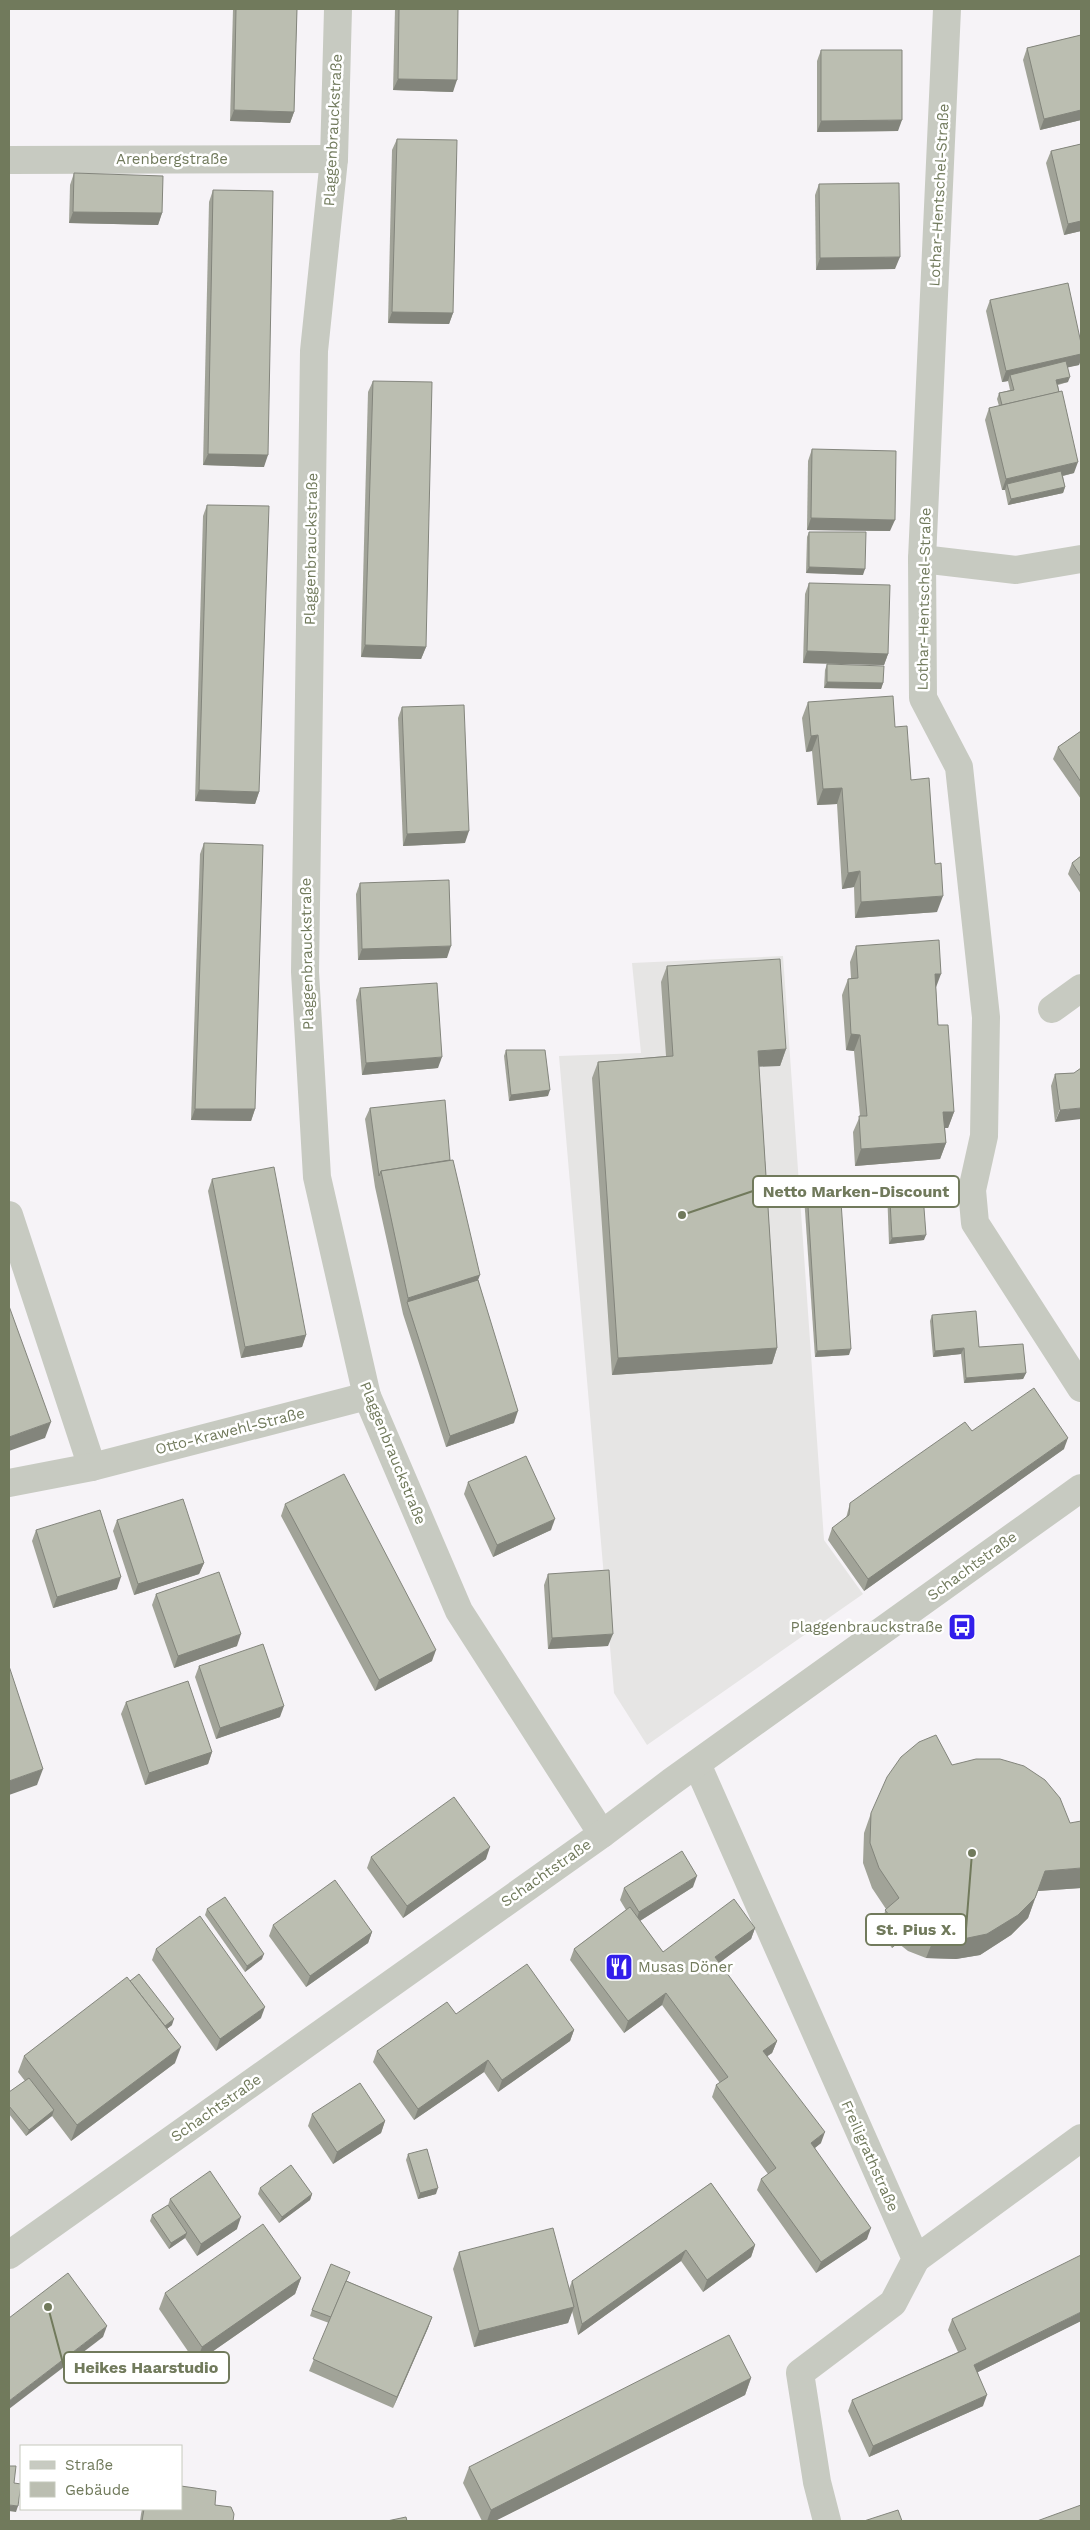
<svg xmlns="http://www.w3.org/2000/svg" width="1090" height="2530" font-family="'Work Sans',sans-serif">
<rect width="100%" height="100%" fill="#f6f3f7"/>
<polygon fill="#e6e5e4" points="783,956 824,1540 863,1594 647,1745 614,1693 559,1056 641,1053 632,963"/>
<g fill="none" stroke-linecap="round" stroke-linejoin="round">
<g stroke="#c7cac1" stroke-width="28">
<polyline points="338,9 334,159 314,351 305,972 317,1177 367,1396 459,1611 602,1834"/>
<polyline points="947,9 922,559 923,698 959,767 986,1017 984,1136 972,1190 975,1223 1081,1388"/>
<polyline points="9,160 334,159"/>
<polyline points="922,559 1016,570 1081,559"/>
<polyline points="1052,1009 1081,988"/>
<polyline points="9,1215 92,1467"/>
<polyline points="9,1483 92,1467 367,1396"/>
<polyline points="697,1764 916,2259 893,2303 800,2373 817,2482 827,2521"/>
<polyline points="9,2255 602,1834 671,1782 1081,1488"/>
<polyline points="916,2259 1081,2138"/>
</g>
</g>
<g fill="#a1a398">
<polygon points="233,9 297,9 294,112 290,123 230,121"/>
<polygon points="395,9 458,9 453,92 393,90"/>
<polygon points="1081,35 1081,120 1040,130 1023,60 1027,48"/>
<polygon points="821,50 898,131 817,132 817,61"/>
<polygon points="397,139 453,313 449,324 388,323 392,150"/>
<polygon points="1081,144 1081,231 1064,235 1046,163 1051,151"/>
<polygon points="74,173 162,213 158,225 69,223 70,185"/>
<polygon points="819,184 895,269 816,270 815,195"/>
<polygon points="213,190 264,467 203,465 209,202"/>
<polygon points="990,300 1081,343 1081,359 1079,365 1067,367 1068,382 1058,385 1074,473 1063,476 1065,487 1063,493 1008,505 1005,490 1002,490 985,420 989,408 999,406 997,399 999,393 1010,390 1008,381 1002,382 986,311"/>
<polygon points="373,381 426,647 421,659 361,657 368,392"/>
<polygon points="812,449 890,531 807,530 808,461"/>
<polygon points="207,505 259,792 255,804 195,801 203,516"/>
<polygon points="809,532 863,575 806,573 807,537"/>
<polygon points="809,583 888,654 884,665 803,663 805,594"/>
<polygon points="827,664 883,683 881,689 824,688 825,670"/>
<polygon points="808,702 895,727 911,780 937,912 855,918 854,887 842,889 837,804 817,805 812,751 806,752 802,718"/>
<polygon points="402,707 465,843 403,846 398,718"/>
<polygon points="1081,731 1081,799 1053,759 1058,747"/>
<polygon points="204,843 255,1109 251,1121 191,1120 200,854"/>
<polygon points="1081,856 1081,894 1068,874 1072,863"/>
<polygon points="360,883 447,958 358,960 356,894"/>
<polygon points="856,946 936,987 938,1025 954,1112 948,1128 945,1128 946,1143 940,1159 855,1166 853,1132 860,1116 854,1051 846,1050 842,995 848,979 851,978 850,962"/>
<polygon points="667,966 786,1049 780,1066 759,1066 777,1348 772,1364 612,1375 592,1078 598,1062 666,1056 661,982"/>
<polygon points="360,988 438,1068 362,1075 356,1000"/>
<polygon points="506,1050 548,1096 509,1101 504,1056"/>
<polygon points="1074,1073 1055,1122 1051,1086 1055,1074"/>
<polygon points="370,1108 450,1160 478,1280 514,1423 446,1447 403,1314 375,1187 365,1119"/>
<polygon points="212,1179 306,1335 302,1347 241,1358 208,1191"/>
<polygon points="889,1183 924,1240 889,1244 887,1189"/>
<polygon points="807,1190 849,1355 815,1357 804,1196"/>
<polygon points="932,1315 979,1347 1026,1373 1023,1379 964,1383 961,1354 933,1357 930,1321"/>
<polygon points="972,1431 1064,1449 864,1591 828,1540 832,1528 846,1518 850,1503"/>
<polygon points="468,1482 551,1530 493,1557 464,1494"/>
<polygon points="285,1504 432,1661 375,1691 281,1516"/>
<polygon points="117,1520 204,1563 199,1574 134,1595 113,1531"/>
<polygon points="36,1530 117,1589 53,1608 32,1541"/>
<polygon points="548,1574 608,1646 548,1649 544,1585"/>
<polygon points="156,1594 237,1646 174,1668 152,1605"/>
<polygon points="199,1666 280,1717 216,1739 195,1677"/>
<polygon points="126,1702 212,1752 208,1764 145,1785 121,1714"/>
<polygon points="952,1765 1081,1888 1038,1891 1028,1918 1011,1935 980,1955 956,1959 926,1958 908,1951 898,1943 892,1948 878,1930 886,1909 872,1888 863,1863 864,1833 871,1813"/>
<polygon points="371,1857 486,1859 403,1918 367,1868"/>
<polygon points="693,1887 640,1921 663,1952 755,1928 751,1939 719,1963 777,2041 772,2053 767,2056 821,2143 815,2148 867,2239 816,2273 757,2190 761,2179 768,2174 712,2097 716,2085 720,2083 662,2005 624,2033 570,1960 574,1949 626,1910 620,1900 624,1888"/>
<polygon points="207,1909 262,1959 245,1972 205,1915"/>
<polygon points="273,1925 372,1932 368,1943 306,1987 269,1936"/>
<polygon points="156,1949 261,2018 216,2051 152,1960"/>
<polygon points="130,1981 172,2025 167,2029 175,2063 71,2141 52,2116 26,2136 9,2114 9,2092 25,2081 18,2072 24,2056"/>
<polygon points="456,2014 574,2030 570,2041 498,2092 484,2072 414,2120 373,2062 377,2051"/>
<polygon points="312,2114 385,2121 381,2133 333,2164 308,2126"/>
<polygon points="408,2154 436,2194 418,2199 406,2160"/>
<polygon points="711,2183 755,2245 751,2257 703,2292 681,2261 578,2335 572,2311 568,2323 474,2347 453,2269 459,2252 569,2289 572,2281"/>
<polygon points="260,2188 312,2194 310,2200 279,2223 258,2194"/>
<polygon points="170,2199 237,2229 197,2256 185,2238 169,2249 150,2221 152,2215 168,2205"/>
<polygon points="301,2278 295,2294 196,2363 159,2309 165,2293"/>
<polygon points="347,2281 432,2317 428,2328 393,2408 309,2371 329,2323 310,2316 312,2310"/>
<polygon points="952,2319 1081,2321 978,2372 983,2406 869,2457 848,2411 852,2400 958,2352 948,2330"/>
<polygon points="751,2378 745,2395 495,2521 482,2521 463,2483 469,2467"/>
<polygon points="215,2505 233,2521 140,2521 141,2514 142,2509 181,2509"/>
</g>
<g fill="#83857c">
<polygon points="398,79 457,80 453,92 393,90"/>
<polygon points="234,110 294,112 290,123 230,121"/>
<polygon points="1081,110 1081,120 1040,130 1044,119"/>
<polygon points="902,120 898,131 817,132 821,121"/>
<polygon points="73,212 162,213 158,225 69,223"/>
<polygon points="1081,221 1081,231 1064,235 1068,224"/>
<polygon points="900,257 895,269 816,270 820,258"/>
<polygon points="392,312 453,313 449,324 388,323"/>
<polygon points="1081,354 1081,359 1079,365 1011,380 1010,375 1008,381 1002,382 1006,371"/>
<polygon points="1070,377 1068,382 1054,385 1056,380"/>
<polygon points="208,454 268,455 264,467 203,465"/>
<polygon points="1078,462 1074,473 1008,489 1007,484 1005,490 1002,490 1006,479"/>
<polygon points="1065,487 1063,493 1008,505 1011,499"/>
<polygon points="811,518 895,520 890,531 807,530"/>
<polygon points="809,567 865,569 863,575 806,573"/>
<polygon points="365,645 426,647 421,659 361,657"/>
<polygon points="807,651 888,654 884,665 803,663"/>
<polygon points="827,682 883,683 881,689 824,688"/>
<polygon points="818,735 812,751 806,752 811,736"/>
<polygon points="842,788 837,804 817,805 823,789"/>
<polygon points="199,790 259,792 255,804 195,801"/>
<polygon points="469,831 465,843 403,846 407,834"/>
<polygon points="860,871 854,887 842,889 848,873"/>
<polygon points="943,896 937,912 855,918 861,902"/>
<polygon points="451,946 447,958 358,960 362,949"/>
<polygon points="935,974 941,974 935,990"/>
<polygon points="851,1034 860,1035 854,1051 846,1050"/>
<polygon points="786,1049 780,1066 752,1067 758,1051"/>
<polygon points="442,1057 438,1068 362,1075 366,1063"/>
<polygon points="550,1090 548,1096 509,1101 511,1095"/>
<polygon points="1081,1108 1081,1119 1055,1122 1060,1110"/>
<polygon points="195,1109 255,1109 251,1121 191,1120"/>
<polygon points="943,1112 954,1112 948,1128 937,1128"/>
<polygon points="946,1143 940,1159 855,1166 861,1149"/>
<polygon points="926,1235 924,1240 889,1244 892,1238"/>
<polygon points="480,1275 474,1291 407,1302 408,1298"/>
<polygon points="306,1335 302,1347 241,1358 245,1347"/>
<polygon points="777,1348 772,1364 612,1375 618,1358"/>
<polygon points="964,1348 961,1354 933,1357 935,1351"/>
<polygon points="851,1349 849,1355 815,1357 817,1351"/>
<polygon points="1026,1373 1023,1379 964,1383 966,1378"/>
<polygon points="518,1411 514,1423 446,1447 450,1436"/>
<polygon points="51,1422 45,1438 9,1451 9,1437"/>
<polygon points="1068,1438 1064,1449 864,1591 868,1579"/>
<polygon points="555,1519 551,1530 493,1557 497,1545"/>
<polygon points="204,1563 199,1574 134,1595 138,1584"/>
<polygon points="121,1577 117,1589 53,1608 57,1597"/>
<polygon points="241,1634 237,1646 174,1668 178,1656"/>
<polygon points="613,1634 608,1646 548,1649 552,1638"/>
<polygon points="436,1650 432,1661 375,1691 379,1680"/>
<polygon points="284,1706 280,1717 216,1739 220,1728"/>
<polygon points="212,1752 208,1764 145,1785 149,1773"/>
<polygon points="43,1769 37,1785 9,1795 9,1781"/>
<polygon points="490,1847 486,1859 403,1918 407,1906"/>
<polygon points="1081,1868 1081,1888 1037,1891 1045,1871"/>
<polygon points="697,1876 693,1887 635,1924 639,1912"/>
<polygon points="1035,1898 1028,1918 1011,1935 980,1955 956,1959 926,1958 934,1938"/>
<polygon points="906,1923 898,1943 892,1948 899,1927"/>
<polygon points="755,1928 751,1939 711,1969 715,1957"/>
<polygon points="372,1932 368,1943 306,1987 310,1976"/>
<polygon points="264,1954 262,1959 245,1972 247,1966"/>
<polygon points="666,1993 662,2005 624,2033 628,2021"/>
<polygon points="265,2007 261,2018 216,2051 220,2039"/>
<polygon points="174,2019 172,2025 155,2038 158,2032"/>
<polygon points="574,2030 570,2041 498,2092 502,2080"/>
<polygon points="777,2041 772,2053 759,2062 763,2051"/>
<polygon points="181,2047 175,2063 71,2141 77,2125"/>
<polygon points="488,2060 484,2072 414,2120 418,2109"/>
<polygon points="54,2110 52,2116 26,2136 29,2130"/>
<polygon points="385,2121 381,2133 333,2164 337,2152"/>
<polygon points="825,2132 821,2143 807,2154 811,2143"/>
<polygon points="438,2188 436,2194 418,2199 420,2193"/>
<polygon points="312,2194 310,2200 279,2223 282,2217"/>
<polygon points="241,2217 237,2229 197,2256 201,2244"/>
<polygon points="871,2228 867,2239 816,2273 821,2262"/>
<polygon points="187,2233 185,2238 169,2249 171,2243"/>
<polygon points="755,2245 751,2257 703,2292 707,2280"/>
<polygon points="686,2250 681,2261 578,2335 582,2324"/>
<polygon points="301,2278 295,2294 196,2363 202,2347"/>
<polygon points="574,2307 568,2323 474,2347 479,2331"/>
<polygon points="1081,2312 1081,2321 970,2376 974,2365"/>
<polygon points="432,2317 428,2328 393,2408 397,2397"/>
<polygon points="107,2326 103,2337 9,2409 9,2401"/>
<polygon points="751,2378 745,2395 495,2521 487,2521 491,2510"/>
<polygon points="987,2395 983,2406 869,2457 873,2446"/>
<polygon points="9,2505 18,2506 16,2512 9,2511"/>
</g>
<g fill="#bbbeb1" stroke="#83857c">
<polygon points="236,9 297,9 294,112 234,110"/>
<polygon points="399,9 458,9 457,80 398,79"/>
<polygon points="1081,35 1081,110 1044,119 1027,48"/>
<polygon points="821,50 902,50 902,120 821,121"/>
<polygon points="397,139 457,140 453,313 392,312"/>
<polygon points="1081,144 1081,221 1068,224 1051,151"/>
<polygon points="74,173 163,176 162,213 73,212"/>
<polygon points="899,183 900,257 820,258 819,184"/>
<polygon points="213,190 273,191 268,455 208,454"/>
<polygon points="1068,283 1081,343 1081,354 1006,371 990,300"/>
<polygon points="1066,361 1070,377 1056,380 1059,392 1002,405 999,393 1014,390 1010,375"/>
<polygon points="373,381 432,382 426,647 365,645"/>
<polygon points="1062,391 1078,462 1006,479 989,408"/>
<polygon points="812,449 896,451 895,520 811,518"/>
<polygon points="1061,471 1065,487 1011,499 1007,484"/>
<polygon points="207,505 269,506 259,792 199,790"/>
<polygon points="809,532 866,532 865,569 809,567"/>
<polygon points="809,583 890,585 888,654 807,651"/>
<polygon points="827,664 884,666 883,683 827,682"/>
<polygon points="893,696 895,727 907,726 911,780 929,778 935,864 941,863 943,896 861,902 860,871 848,873 842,788 823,789 818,735 811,736 808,702"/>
<polygon points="464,705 469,831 407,834 402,707"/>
<polygon points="1081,731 1081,782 1058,747"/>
<polygon points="204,843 263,845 255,1109 195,1109"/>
<polygon points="1081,856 1081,877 1072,863"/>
<polygon points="449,880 451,946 362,949 360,883"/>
<polygon points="939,940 941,974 935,974 938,1025 948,1025 954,1112 943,1112 946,1143 861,1149 859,1116 867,1116 860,1035 851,1034 848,979 858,978 856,946"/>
<polygon points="780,959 786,1049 758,1051 777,1348 618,1358 598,1062 673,1056 667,966"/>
<polygon points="437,983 442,1057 366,1063 360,988"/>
<polygon points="506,1050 545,1050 550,1090 511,1095"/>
<polygon points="1081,1068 1081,1108 1060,1110 1055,1074 1074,1073"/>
<polygon points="445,1100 450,1160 381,1171 379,1176 370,1108"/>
<polygon points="453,1160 480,1275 408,1298 381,1171"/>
<polygon points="274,1167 306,1335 245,1347 212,1179"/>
<polygon points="922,1181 926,1235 892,1238 889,1183"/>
<polygon points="840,1187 851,1349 817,1351 807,1190"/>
<polygon points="478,1280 518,1411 450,1436 407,1302"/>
<polygon points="9,1306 51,1422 9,1437"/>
<polygon points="976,1311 979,1347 1023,1344 1026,1373 966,1378 964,1348 935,1351 932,1315"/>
<polygon points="1034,1388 1068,1438 868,1579 832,1528 849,1515 850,1503 905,1464 965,1422 972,1431"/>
<polygon points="526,1456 555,1519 497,1545 468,1482"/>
<polygon points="344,1474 436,1650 379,1680 285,1504"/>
<polygon points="183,1499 204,1563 138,1584 117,1520"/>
<polygon points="100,1510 121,1577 57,1597 36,1530"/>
<polygon points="609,1570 613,1634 552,1638 548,1574"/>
<polygon points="219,1572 241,1634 178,1656 156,1594"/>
<polygon points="263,1644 284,1706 220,1728 199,1666"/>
<polygon points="9,1666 43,1769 9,1781"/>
<polygon points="188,1681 212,1752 149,1773 126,1702"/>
<polygon points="936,1735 952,1765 976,1759 1000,1759 1024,1766 1045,1780 1060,1798 1070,1823 1081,1821 1081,1868 1045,1871 1035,1898 1018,1915 987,1934 963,1939 934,1938 915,1930 906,1923 899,1927 885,1910 899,1898 879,1868 870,1843 871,1813 887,1777 901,1757 919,1742"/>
<polygon points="454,1797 490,1847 407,1906 371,1857"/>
<polygon points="682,1851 697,1876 639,1912 624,1888"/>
<polygon points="335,1880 372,1932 310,1976 273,1925"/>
<polygon points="225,1897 264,1954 247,1966 207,1909"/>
<polygon points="734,1899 755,1928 715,1957 777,2041 763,2051 825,2132 811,2143 871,2228 821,2262 761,2179 776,2168 716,2085 728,2077 666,1993 628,2021 574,1949 630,1907 663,1952"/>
<polygon points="200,1916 265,2007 220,2039 156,1949"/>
<polygon points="527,1964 574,2030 502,2080 488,2060 418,2109 377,2051 447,2002 456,2014"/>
<polygon points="139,1974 174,2019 165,2026 130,1981"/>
<polygon points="127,1977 181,2047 77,2125 24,2056"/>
<polygon points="29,2078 54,2110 29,2130 9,2106 9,2092"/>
<polygon points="360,2083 385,2121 337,2152 312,2114"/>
<polygon points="427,2149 438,2188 420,2193 408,2154"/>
<polygon points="291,2165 312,2194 282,2217 260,2188"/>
<polygon points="210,2171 241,2217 201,2244 170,2199"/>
<polygon points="711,2183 755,2245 707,2280 686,2250 582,2324 572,2281"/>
<polygon points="168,2205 187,2233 171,2243 152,2215"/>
<polygon points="263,2224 301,2278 202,2347 165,2293"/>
<polygon points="553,2228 574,2307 479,2331 459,2252"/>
<polygon points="1081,2255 1081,2312 974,2365 987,2395 873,2446 852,2400 966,2349 952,2319"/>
<polygon points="331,2264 350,2272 331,2317 312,2310"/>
<polygon points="68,2273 107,2326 9,2401 9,2318"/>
<polygon points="346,2281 432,2317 397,2397 313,2359"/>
<polygon points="729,2335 751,2378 491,2510 469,2467"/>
<polygon points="9,2466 16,2466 14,2483 21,2484 18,2506 9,2505"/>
<polygon points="181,2486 216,2491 215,2505 231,2507 234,2514 233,2521 142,2521 144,2509 181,2509"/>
<polygon points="1081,2505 1081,2521 1037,2521"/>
<polygon points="898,2510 902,2521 864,2521"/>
<polygon points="406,2517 407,2521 387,2521"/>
</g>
<defs>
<symbol id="bus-square" viewBox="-11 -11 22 22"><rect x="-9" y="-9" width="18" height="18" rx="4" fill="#321eeb" stroke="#fff"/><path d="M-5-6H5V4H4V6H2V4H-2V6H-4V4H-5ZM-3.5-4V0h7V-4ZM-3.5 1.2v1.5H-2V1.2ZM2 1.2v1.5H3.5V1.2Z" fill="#fff"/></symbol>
<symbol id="restaurant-square" viewBox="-11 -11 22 22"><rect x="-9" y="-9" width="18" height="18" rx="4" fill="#321eeb" stroke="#fff"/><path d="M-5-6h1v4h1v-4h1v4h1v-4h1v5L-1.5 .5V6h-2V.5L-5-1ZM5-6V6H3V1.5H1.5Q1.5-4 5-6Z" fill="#fff"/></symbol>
</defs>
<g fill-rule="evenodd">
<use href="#bus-square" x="946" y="1611" width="32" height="32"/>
<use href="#restaurant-square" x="603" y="1951" width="32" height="32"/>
</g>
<g text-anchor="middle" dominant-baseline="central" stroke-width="5" stroke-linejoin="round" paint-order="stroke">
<g font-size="15" fill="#717a5c" stroke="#fff">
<text transform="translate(333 130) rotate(-87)">Plaggenbrauckstraße</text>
<text x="172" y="159">Arenbergstraße</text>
<text transform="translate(939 195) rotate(-87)">Lothar-Hentschel-Straße</text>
<text transform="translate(311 549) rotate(-89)">Plaggenbrauckstraße</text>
<text transform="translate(924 599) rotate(-89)">Lothar-Hentschel-Straße</text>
<text transform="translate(307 954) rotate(-91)">Plaggenbrauckstraße</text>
<text transform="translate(230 1431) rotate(-14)">Otto-Krawehl-Straße</text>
<text transform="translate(393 1453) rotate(68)">Plaggenbrauckstraße</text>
<text transform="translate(972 1566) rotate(-36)">Schachtstraße</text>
<text transform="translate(546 1873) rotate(-35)">Schachtstraße</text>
<text transform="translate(216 2108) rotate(-35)">Schachtstraße</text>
<text transform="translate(870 2156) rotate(66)">Freiligrathstraße</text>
</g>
<g font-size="15" fill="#717a5c" stroke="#fff" text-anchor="end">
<text x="943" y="1627">Plaggenbrauckstraße</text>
<text x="638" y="1967" text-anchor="start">Musas Döner</text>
</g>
</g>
<path fill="none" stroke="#717a5c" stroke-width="2" d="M682 1215L753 1191M972 1853L966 1929M48 2307L64 2367"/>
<g fill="#717a5c" stroke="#fff" stroke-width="2">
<circle cx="682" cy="1215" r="5"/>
<circle cx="972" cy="1853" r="5"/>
<circle cx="48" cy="2307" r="5"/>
</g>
<g fill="#fff" stroke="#717a5c" stroke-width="2">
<rect x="753" y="1176" width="206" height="31" rx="5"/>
<rect x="866" y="1914" width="100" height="31" rx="5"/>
<rect x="64" y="2352" width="165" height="31" rx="5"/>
</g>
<g font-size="16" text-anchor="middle" font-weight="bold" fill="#717a5c">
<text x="856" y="1197">Netto Marken-Discount</text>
<text x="916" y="1935">St. Pius X.</text>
<text x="146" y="2373">Heikes Haarstudio</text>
</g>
<rect width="1090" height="2530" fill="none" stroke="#717a5c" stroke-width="20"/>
<rect x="20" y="2445" width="162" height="65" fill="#ffffff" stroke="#c6cabe"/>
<rect x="30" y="2461" width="25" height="8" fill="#c7cac1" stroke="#c6cabe"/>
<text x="65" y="2470" font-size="15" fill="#717a5c">Straße</text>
<rect x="30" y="2482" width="25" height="15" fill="#bbbeb1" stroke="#c6cabe"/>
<text x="65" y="2495" font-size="15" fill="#717a5c">Gebäude</text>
</svg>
